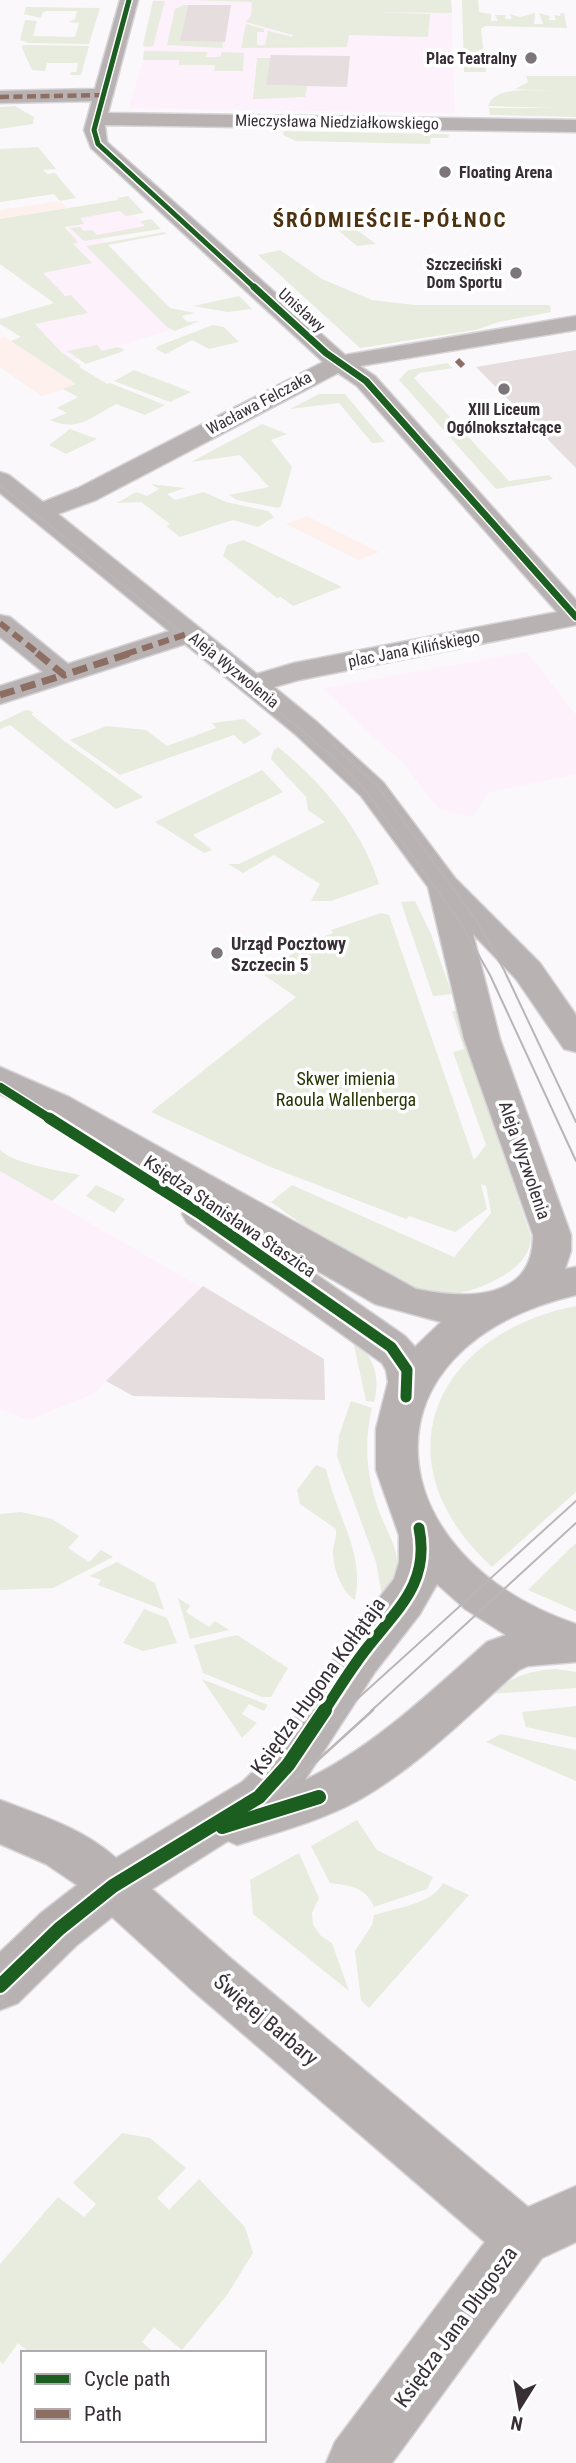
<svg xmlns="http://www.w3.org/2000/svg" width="576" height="2463" font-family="'Roboto Condensed',sans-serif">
<rect width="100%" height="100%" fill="#fbf8fb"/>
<g fill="#fdf1fc">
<polygon points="153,0 451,0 455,113 129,108 143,60 145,47 143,45"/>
<polygon points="121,202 149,229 102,239 187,325 63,363 5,326 64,311 0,224"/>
<polygon points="527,652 576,715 576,774 488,793 473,817 439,809 401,761 374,738 323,688"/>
<polygon points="0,1171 202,1288 93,1394 29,1420 0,1409"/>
</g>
<g fill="#fdf0ed">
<polygon points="60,201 67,208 0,219 0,210"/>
<polygon points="5,337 77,385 42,396 0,367 0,339"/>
<polygon points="307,516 379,552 358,560 286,524"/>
</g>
<g fill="#e7ecde">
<polygon points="192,0 451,0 452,13 376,12 430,14 428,37 349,35 347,47 241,48 246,24 264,29 264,32 257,32 257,45 265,45 268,31 292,37 293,35 246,22 251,16 252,2"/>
<polygon points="462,0 478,0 479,12 491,14 491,21 498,21 495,15 506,15 505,19 512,19 510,14 520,17 535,13 534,24 543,24 539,13 550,16 549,20 556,20 554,15 560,16 561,13 564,13 567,28 485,26 481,29 486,72 464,72"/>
<polygon points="153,1 165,1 153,46 145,47 143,45"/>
<polygon points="184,5 188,5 180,41 223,42 222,48 167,45 175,9"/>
<polygon points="26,7 100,8 89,44 28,43 20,40 25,20 37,21 33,36 75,37 79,23 69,22 75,19 77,11 47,11 43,12 41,18 24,14"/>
<polygon points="23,45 27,45 89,46 81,75 70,75 71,72 76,72 78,63 47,63 45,71 32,70 22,48"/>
<polygon points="144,51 207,52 206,57 220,57 222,52 244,53 243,71 214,71 215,65 179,65 179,60 143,60"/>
<polygon points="257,58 271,58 266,85 307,86 305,97 253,99"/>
<path d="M526,76H576V117L490,115L489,108H554L488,106C495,85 534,91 551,91L515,89L528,82Z"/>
<polygon points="15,106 34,117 33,124 0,129 0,107"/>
<polygon points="284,131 445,134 449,135 448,138 431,138 430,144 296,141 283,135"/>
<polygon points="38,147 56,169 43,170 47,174 55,173 76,198 60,201 54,194 0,202 0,149"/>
<path d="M128,196L144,213L126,216L120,211L80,218L84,224L64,227L78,242L73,244L92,263L43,273L65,296L71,295L88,313L35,324L61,352L81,366L79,367L107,384L110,383L165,405L145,415L116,404C90,418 78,432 50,420L67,413L57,408L78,397L63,389L76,384L11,341L21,337L0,324V319L54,303L0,264V219L118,200L117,198Z"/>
<polygon points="330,216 346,222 376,244 357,246 322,217"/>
<polygon points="151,219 161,229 84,241 70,228 80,227 84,231 92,230 97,235 145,226 140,221"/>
<polygon points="165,232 166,234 108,245 170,308 195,313 182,316 187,322 199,321 175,331 167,327 86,246"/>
<polygon points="280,250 322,279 372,300 415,305 550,305 551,312 499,322 475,330 360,348 258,255"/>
<polygon points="239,296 252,309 228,312 193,306"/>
<polygon points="213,325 224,327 239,342 209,349 192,340 166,354 156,349 158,346"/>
<polygon points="97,345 102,351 117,347 124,349 121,352 86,364 67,351"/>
<polygon points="447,363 453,368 420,373 414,378 509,481 549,475 553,479 496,489 399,380 408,370"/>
<polygon points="134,370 186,390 191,392 170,402 114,381"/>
<polygon points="319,394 345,394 385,442 372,443 339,403 290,409"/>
<polygon points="262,424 287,434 271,440 292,467 281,506 278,508 237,500 229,495 269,487 240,455 191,462"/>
<polygon points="70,429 97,439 66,454 49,445"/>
<polygon points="151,484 185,488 167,494 175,500 204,492 226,502 268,511 274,517 258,527 233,520 180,537 166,526 170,524 141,502 117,503 136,492 147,496 159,489"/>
<polygon points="244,540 342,587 293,606 281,597 277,598 223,556 227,545"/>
<polygon points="26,710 34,712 31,714 64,741 143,797 116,809 10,725 0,729 0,722"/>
<polygon points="244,719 262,734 244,744 234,735 120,775 70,740 107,726 146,730 167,746 216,728 212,723"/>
<path d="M278,747C322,783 362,829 379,884L331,901H311L320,884L274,855L243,873L228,864H239L325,822L308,810L306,797L271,759L273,751Z"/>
<polygon points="262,770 283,792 193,835 212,850 204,853 155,822"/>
<polygon points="415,901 431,934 452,994 433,996 401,902"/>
<path d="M381,913L389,915L474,1160L486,1145L453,1052L464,1049L452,1011L459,1010L484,1098L531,1236C531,1255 517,1268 501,1277C479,1290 454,1297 428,1295C420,1294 411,1289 403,1286C355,1266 314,1232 271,1202L292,1185L454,1257L491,1213L486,1186L481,1184L487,1209L455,1232L409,1216L406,1219L268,1166L151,1112L296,997L264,975L308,942L333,933L331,930Z"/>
<path d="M0,1149C9,1163 62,1171 80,1175L52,1201L0,1171Z"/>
<polygon points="96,1185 125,1199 114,1213 86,1196"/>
<path d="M576,1306V1492L492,1567C377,1462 433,1334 576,1306Z"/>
<path d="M354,1345H361C375,1363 380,1379 374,1402L366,1401Z"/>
<path d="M351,1401L372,1408C363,1445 367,1481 381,1516C391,1541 400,1550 397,1579L382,1595L376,1562L337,1456L339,1436Z"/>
<path d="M316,1465L326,1469C336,1516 365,1551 355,1600C342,1593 333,1567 333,1553C333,1544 337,1538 336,1529L300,1504L297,1490Z"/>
<polygon points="21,1512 52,1519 79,1536 68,1548 89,1562 101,1550 113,1557 53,1588 0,1590 0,1514"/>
<polygon points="576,1543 576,1611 528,1590"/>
<polygon points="117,1562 155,1583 164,1610 98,1585 101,1580 89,1576"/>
<polygon points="178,1598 190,1606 186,1612 209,1627 215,1621 229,1630 190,1639"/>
<polygon points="144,1609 167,1618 177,1643 143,1651 123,1643"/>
<polygon points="237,1635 288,1668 271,1697 262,1697 203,1673 194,1645"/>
<path d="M557,1669L576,1672V1688L490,1694C510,1677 531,1670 557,1669Z"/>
<polygon points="202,1679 268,1705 264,1711 249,1704 242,1714 257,1723 242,1738"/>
<polygon points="576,1706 576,1738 526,1727 522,1712"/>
<polygon points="501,1734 576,1750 576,1781 486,1742"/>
<path d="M357,1820L377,1850L433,1877L427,1889L374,1907C365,1886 350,1886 330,1883L311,1846Z"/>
<polygon points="299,1853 319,1898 312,1913 313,1925 321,1936 332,1943 349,1991 253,1914 250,1880"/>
<path d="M443,1883L469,1895L369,2008L361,2000L355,1951L372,1925L374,1915C396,1908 432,1904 443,1883Z"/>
<polygon points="122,2133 150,2138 186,2168 157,2198 169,2210 199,2179 245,2227 253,2253 227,2295 182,2350 154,2327 142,2342 155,2353 30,2353 18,2343 3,2364 0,2361 0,2264 58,2197 84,2217 96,2204 73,2183"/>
</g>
<g fill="#e6dddf">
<polygon points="188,5 231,5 225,42 180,41"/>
<polygon points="271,55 350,56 347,87 266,85"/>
<polygon points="576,350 576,468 476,367"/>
<polygon points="203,1286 324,1359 325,1400 133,1396 106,1381"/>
</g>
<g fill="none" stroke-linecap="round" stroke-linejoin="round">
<defs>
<path id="minor" d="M120,0H138L108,113L576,120V132L105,125L107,142L345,355L576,316V330L360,366L375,376L576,600V625L299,680L274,687L317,722L383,782L455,878L540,963L576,1015V1052L564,1049L516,979L473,934L500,1039L571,1235V1251L565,1269L576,1267V1295C352,1348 378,1557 576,1624V1662L528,1666L519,1670C468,1715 418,1767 357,1801C320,1821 278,1832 237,1845L228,1841L152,1889L228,1956L528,2207L576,2186V2242L542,2258L392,2463H326L335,2442L485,2242L192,1990L112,1917L77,1945L18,2003L0,2010V1952L41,1913L77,1885L46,1864L0,1844V1800C40,1815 84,1829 116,1858L242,1782L258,1767L284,1734L343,1644L394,1579L399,1562V1535L376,1470V1429L388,1382L386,1370L382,1363L187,1223L182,1214L187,1205L196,1202L43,1115L0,1094V1067L69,1097L416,1289C464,1299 534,1302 533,1235L464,1039L428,887L361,796L295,734L185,644L0,704V686L43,672L0,637V615L10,617L68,664L169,631L0,493V472L9,475L43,502L78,488L323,362L91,148L84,130L92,101L0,103V91L95,89ZM338,373L357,386L557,612L294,663L257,674L58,514L96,500ZM281,1250L375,1304L441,1322L415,1347L405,1336ZM437,1584L465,1609L506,1635L487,1642C430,1692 374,1747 305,1780L375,1672L420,1614Z"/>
</defs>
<use href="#minor" stroke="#d7d4d7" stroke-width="3"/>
<use href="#minor" fill="#b8b2b3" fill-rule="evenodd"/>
<g stroke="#bab5b7" stroke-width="2">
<polyline points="0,485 301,730 332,756 365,790 458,919 490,975 576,1161"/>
<polyline points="334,745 379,788 477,921 504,970 576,1122"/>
<polyline points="344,1711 576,1501"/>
<polyline points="371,1711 576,1523"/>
</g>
<g stroke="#bab5b7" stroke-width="2.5">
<polyline points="0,1972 48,1926 100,1884 263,1782 346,1710"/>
<polyline points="0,2001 61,1940 121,1893 244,1817 307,1770 373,1710"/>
</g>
<polyline stroke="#8d6e63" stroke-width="4.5" stroke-dasharray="9 4.5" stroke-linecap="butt" points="0,97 105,95"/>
<g stroke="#8d6e63" stroke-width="6" stroke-dasharray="11 6" stroke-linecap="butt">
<polyline points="457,360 463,366"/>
<polyline points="0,623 39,654"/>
<polyline points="126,654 190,633"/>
</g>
<g stroke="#8d6e63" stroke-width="7" stroke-dasharray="15 7" stroke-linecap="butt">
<polyline points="37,653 64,675 131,653"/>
<polyline points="0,695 64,675"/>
</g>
<defs>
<polyline id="cycleway-far4" points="129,0 94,130 98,144 256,289"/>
<polyline id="cycleway-far3" points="254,287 326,353 366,381 576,617"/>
<polyline id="cycleway-far2" points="0,1087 52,1120"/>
<g id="cycleway-far1">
<polyline points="49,1118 199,1213 391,1347 407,1370 406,1397"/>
<path d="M324,1711C338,1690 351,1668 367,1648C398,1608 430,1583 419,1528"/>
</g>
<g id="cycleway">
<polyline points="222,1827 319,1797"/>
<polyline points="0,1986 59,1929 113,1886 259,1797 288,1765 325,1710"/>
</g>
</defs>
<use href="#cycleway-far4" stroke="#fff" stroke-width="8"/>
<use href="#cycleway-far3" stroke="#fff" stroke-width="10"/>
<use href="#cycleway-far2" stroke="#fff" stroke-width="12"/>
<use href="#cycleway-far1" stroke="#fff" stroke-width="16"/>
<use href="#cycleway" stroke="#fff" stroke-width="18"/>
<use href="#cycleway-far4" stroke="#1b5e20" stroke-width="5"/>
<use href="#cycleway-far3" stroke="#1b5e20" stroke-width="7"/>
<use href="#cycleway-far2" stroke="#1b5e20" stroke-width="9"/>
<use href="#cycleway-far1" stroke="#1b5e20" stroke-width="11"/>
<use href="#cycleway" stroke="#1b5e20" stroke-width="14"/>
</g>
<g fill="#7c757b" stroke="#fff" stroke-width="2.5">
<circle cx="531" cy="58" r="7"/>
<circle cx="445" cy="172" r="7"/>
<circle cx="516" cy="273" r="7"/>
<circle cx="504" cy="389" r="7"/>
<circle cx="217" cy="953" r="7"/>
</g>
<g text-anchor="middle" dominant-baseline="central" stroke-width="7" stroke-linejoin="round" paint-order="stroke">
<g font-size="16" font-weight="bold" fill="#372e36" stroke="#fff" text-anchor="end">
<text x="517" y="58">Plac Teatralny</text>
<text x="459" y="172" text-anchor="start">Floating Arena</text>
<text x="502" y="264">Szczeciński<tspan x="502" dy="18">Dom Sportu</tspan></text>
<text x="504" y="409" text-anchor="middle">XIII Liceum<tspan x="504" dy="18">Ogólnokształcące</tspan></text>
</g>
<g font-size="16" fill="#372e36" stroke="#fff">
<text transform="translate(337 122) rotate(1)">Mieczysława Niedziałkowskiego</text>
<text transform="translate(302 310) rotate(42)">Unisławy</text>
<text transform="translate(259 403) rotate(-28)">Wacława Felczaka</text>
<text transform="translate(414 649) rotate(-11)">plac Jana Kilińskiego</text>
<text transform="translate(234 670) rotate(39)">Aleja Wyzwolenia</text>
</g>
<g font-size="18" font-weight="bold" fill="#372e36" stroke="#fff" text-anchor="start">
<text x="231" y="943">Urząd Pocztowy<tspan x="231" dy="21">Szczecin 5</tspan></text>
</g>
<g font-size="18" fill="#253602" stroke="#fff">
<text x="346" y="1078">Skwer imienia<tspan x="346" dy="21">Raoula Wallenberga</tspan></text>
</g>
<g font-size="18" fill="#372e36" stroke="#fff">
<text transform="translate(525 1160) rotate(71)">Aleja Wyzwolenia</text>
<text transform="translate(230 1216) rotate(34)">Księdza Stanisława Staszica</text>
</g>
<g font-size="21" font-weight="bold" letter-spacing="2" fill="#4c3211" stroke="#fff">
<text x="390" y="220">ŚRÓDMIEŚCIE-PÓŁNOC</text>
</g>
<g font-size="21" fill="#372e36" stroke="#fff">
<text transform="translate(318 1686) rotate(-54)">Księdza Hugona Kołłątaja</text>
<text transform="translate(266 2020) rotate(40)">Świętej Barbary</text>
<text transform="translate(456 2327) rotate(-54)">Księdza Jana Długosza</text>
</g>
</g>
<rect x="21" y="2351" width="245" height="91" fill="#ffffff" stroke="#afabaf" stroke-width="2"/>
<rect x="35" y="2374" width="35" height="10" fill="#1b5e20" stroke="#afabaf" stroke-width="2"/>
<text x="84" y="2386" font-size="21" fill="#372e36">Cycle path</text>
<rect x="35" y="2409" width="35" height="10" fill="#8d6e63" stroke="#afabaf" stroke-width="2"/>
<text x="84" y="2421" font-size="21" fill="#372e36">Path</text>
<g transform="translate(520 2407) rotate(191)" stroke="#ffffff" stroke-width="5" paint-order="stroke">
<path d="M0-5L12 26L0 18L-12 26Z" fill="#372e36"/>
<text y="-10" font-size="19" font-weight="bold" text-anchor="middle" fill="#372e36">N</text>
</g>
</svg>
